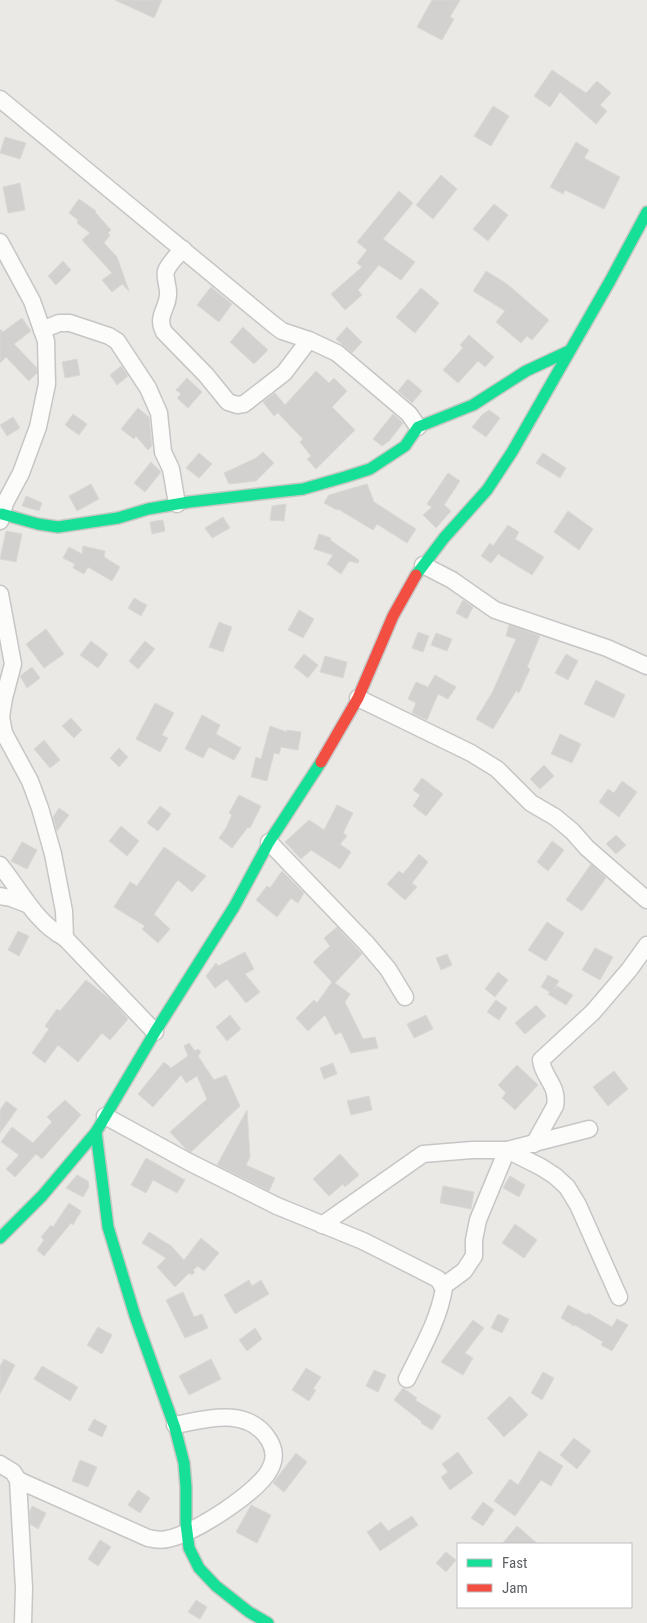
<svg xmlns="http://www.w3.org/2000/svg" width="647" height="1623" font-family="'Roboto Condensed',sans-serif">
<rect width="100%" height="100%" fill="#ebe9e5"/>
<g fill="#d2d1cf" stroke="#dad8d4">
<polygon points="115,0 162,0 154,18"/>
<polygon points="432,0 460,0 450,17 454,19 442,40 417,27"/>
<polygon points="552,70 586,93 597,81 611,93 600,105 607,111 596,124 560,92 550,107 534,96"/>
<polygon points="493,106 509,116 491,146 474,136"/>
<polygon points="5,137 26,143 20,159 0,153"/>
<polygon points="576,142 589,150 584,158 620,177 604,209 565,190 563,194 550,187"/>
<polygon points="441,175 457,189 433,219 416,205"/>
<polygon points="20,183 25,210 8,213 3,187"/>
<polygon points="399,191 413,203 383,239 415,262 401,280 379,265 358,290 362,295 345,310 331,294 362,267 357,263 367,250 357,242"/>
<polygon points="79,199 96,211 95,212 111,230 108,233 110,235 104,243 117,257 129,291 122,284 112,292 102,280 112,273 82,240 90,233 77,223 78,220 69,213"/>
<polygon points="494,204 508,215 488,241 473,229"/>
<polygon points="63,261 71,270 56,285 48,276"/>
<polygon points="486,271 507,284 549,320 532,340 527,336 521,343 496,322 505,311 473,291"/>
<polygon points="211,287 232,304 219,322 197,305"/>
<polygon points="421,288 439,303 415,333 396,317"/>
<polygon points="22,318 31,331 14,344 37,368 37,373 29,381 6,357 0,363 0,329 3,332"/>
<polygon points="243,327 268,350 254,364 230,342"/>
<polygon points="347,327 362,342 352,353 336,339"/>
<polygon points="469,335 494,357 485,367 478,361 458,383 443,370 463,348 460,345"/>
<polygon points="77,359 80,375 65,378 62,362"/>
<polygon points="121,366 128,376 117,385 110,375"/>
<polygon points="316,371 329,383 334,378 347,391 332,407 355,430 316,469 307,459 311,456 300,442 303,439 278,413 281,410 274,416 263,402 275,393 285,405"/>
<polygon points="187,378 202,392 188,408 177,398 181,394 176,390"/>
<polygon points="408,379 422,391 412,403 398,391"/>
<polygon points="138,408 149,417 152,446 148,450 136,436 134,439 121,429"/>
<polygon points="489,410 500,418 486,437 472,427 482,415"/>
<polygon points="73,414 87,424 79,435 65,425"/>
<polygon points="393,414 403,423 389,441 382,446 373,439"/>
<polygon points="13,417 20,428 7,436 0,425"/>
<polygon points="263,452 274,463 256,481 229,484 224,473 256,458"/>
<polygon points="199,453 212,464 199,478 186,468"/>
<polygon points="543,453 566,468 560,478 536,463"/>
<polygon points="151,462 161,472 145,492 134,483"/>
<polygon points="448,473 460,481 444,505 451,511 436,528 423,515 432,507 427,504"/>
<polygon points="91,484 99,499 77,511 69,496"/>
<polygon points="367,484 374,502 416,529 407,543 377,524 373,530 338,509 337,510 324,503 329,495"/>
<polygon points="26,496 42,503 39,511 22,506"/>
<polygon points="286,504 284,521 270,520 272,506"/>
<polygon points="568,511 593,529 579,550 554,532"/>
<polygon points="223,517 230,528 212,538 205,528"/>
<polygon points="163,520 165,531 152,534 150,522"/>
<polygon points="508,525 519,532 515,539 544,557 532,575 498,554 491,563 481,556 490,543 493,546"/>
<polygon points="6,531 22,534 16,562 0,559"/>
<polygon points="319,534 331,538 330,540 359,560 358,563 349,561 341,574 327,564 333,555 314,549"/>
<polygon points="83,546 105,551 104,557 120,567 112,581 88,567 84,574 73,568 75,564 63,558 69,547 82,554"/>
<polygon points="134,598 147,605 141,616 128,608"/>
<polygon points="463,600 473,607 467,619 456,613"/>
<polygon points="299,610 314,619 303,638 288,630"/>
<polygon points="219,622 232,627 223,652 209,647"/>
<polygon points="509,625 540,636 527,667 530,669 519,693 516,691 493,729 476,719 492,693 516,639 506,636"/>
<polygon points="46,629 64,654 44,668 26,644"/>
<polygon points="418,632 429,636 423,652 412,648"/>
<polygon points="436,633 452,639 447,651 431,645"/>
<polygon points="91,641 108,654 98,668 80,655"/>
<polygon points="145,641 155,649 138,669 129,661"/>
<polygon points="304,654 318,665 308,678 294,667"/>
<polygon points="566,654 578,661 568,680 555,673"/>
<polygon points="325,656 347,662 343,678 320,672"/>
<polygon points="32,667 40,678 27,688 20,676"/>
<polygon points="435,675 456,687 448,699 438,694 427,720 412,713 416,703 408,699 416,682 428,687"/>
<polygon points="596,680 625,695 614,718 584,704"/>
<polygon points="155,703 174,713 162,735 168,738 160,752 136,739"/>
<polygon points="202,715 220,725 216,734 241,748 234,760 209,747 203,758 185,749"/>
<polygon points="71,718 82,730 74,738 62,726"/>
<polygon points="270,726 287,732 287,730 301,732 298,750 281,747 279,754 274,753 267,781 251,777 256,757 261,759"/>
<polygon points="560,734 581,744 572,763 551,754"/>
<polygon points="44,740 60,760 50,768 34,749"/>
<polygon points="119,748 128,757 119,767 110,758"/>
<polygon points="544,765 554,776 540,789 530,779"/>
<polygon points="422,778 443,794 426,816 413,806 420,795 413,790"/>
<polygon points="622,781 637,792 619,817 599,802 608,789 614,793"/>
<polygon points="239,795 261,806 250,828 248,827 232,848 219,838 226,828 232,815 229,813"/>
<polygon points="337,805 353,813 343,833 347,836 340,844 351,852 340,869 311,850 301,859 285,842 309,820 324,830"/>
<polygon points="160,806 171,814 158,831 147,823"/>
<polygon points="59,808 69,815 57,831 53,817"/>
<polygon points="121,826 139,841 127,856 109,841"/>
<polygon points="616,835 626,845 616,854 606,844"/>
<polygon points="552,841 564,850 548,871 537,862"/>
<polygon points="22,842 37,850 27,869 11,861"/>
<polygon points="164,847 206,876 192,892 178,880 174,885 154,914 170,929 158,943 142,929 145,926 114,907 130,882 137,886"/>
<polygon points="419,854 428,862 412,883 417,887 405,900 387,884 399,871 403,874"/>
<polygon points="591,864 606,878 582,911 566,900"/>
<polygon points="282,871 304,893 298,903 291,898 277,917 256,900 267,886 270,888"/>
<polygon points="547,922 564,933 546,961 528,950"/>
<polygon points="337,927 362,954 335,983 350,994 345,1002 363,1039 375,1037 378,1048 351,1053 341,1032 335,1035 325,1015 308,1031 296,1018 314,1000 317,1003 332,982 313,962 330,946 324,938"/>
<polygon points="18,931 29,936 19,956 8,950"/>
<polygon points="595,948 613,957 600,980 582,970"/>
<polygon points="245,952 254,969 245,974 260,992 246,1003 227,979 215,988 206,976 216,963 218,966"/>
<polygon points="447,954 452,965 441,970 436,958"/>
<polygon points="498,972 508,980 495,997 485,989"/>
<polygon points="548,975 559,981 554,989 557,986 573,995 566,1005 548,994 550,992 541,987"/>
<polygon points="86,980 111,1000 128,1019 110,1040 102,1033 78,1062 58,1045 45,1063 32,1053 49,1029 45,1026 57,1009 60,1011"/>
<polygon points="496,1000 507,1008 499,1020 487,1012"/>
<polygon points="536,1005 546,1016 525,1034 515,1023"/>
<polygon points="230,1015 241,1029 227,1041 216,1027"/>
<polygon points="426,1015 433,1029 414,1038 407,1024"/>
<polygon points="189,1043 195,1051 198,1049 201,1052 198,1056 214,1080 226,1075 240,1106 191,1152 186,1149 170,1132 207,1099 197,1076 186,1083 181,1075 153,1107 138,1094 164,1062 171,1068 188,1056 184,1046"/>
<polygon points="333,1063 337,1074 324,1079 320,1068"/>
<polygon points="517,1065 538,1085 515,1110 502,1098 506,1093 498,1085"/>
<polygon points="614,1071 628,1089 608,1106 593,1087"/>
<polygon points="369,1096 372,1110 351,1115 347,1101"/>
<polygon points="65,1100 81,1115 42,1159 36,1154 15,1177 6,1169 19,1155 1,1142 12,1127 33,1143 52,1122 47,1117"/>
<polygon points="6,1101 17,1109 0,1133 0,1110"/>
<polygon points="247,1110 250,1157 246,1165 275,1178 269,1191 217,1165"/>
<polygon points="340,1154 359,1175 345,1187 343,1184 329,1196 313,1179"/>
<polygon points="146,1158 185,1180 177,1193 153,1180 146,1193 131,1185"/>
<polygon points="77,1175 88,1181 89,1187 83,1197 66,1188"/>
<polygon points="510,1176 525,1185 519,1197 503,1188"/>
<polygon points="443,1186 474,1192 471,1209 440,1203"/>
<polygon points="69,1203 81,1211 73,1225 71,1223 44,1256 37,1250 44,1240 41,1237 51,1225 53,1227"/>
<polygon points="515,1224 537,1240 524,1258 502,1243"/>
<polygon points="149,1232 171,1246 184,1260 201,1238 219,1253 204,1271 198,1266 193,1270 195,1272 192,1275 189,1273 175,1287 157,1267 166,1258 142,1243"/>
<polygon points="249,1280 252,1286 261,1280 269,1294 235,1314 224,1295"/>
<polygon points="183,1292 194,1317 202,1314 208,1328 185,1338 166,1300"/>
<polygon points="568,1305 587,1315 588,1313 612,1327 617,1319 628,1325 612,1351 601,1345 603,1342 575,1325 574,1326 561,1318"/>
<polygon points="498,1314 509,1319 502,1333 491,1328"/>
<polygon points="473,1320 484,1328 465,1353 473,1358 463,1375 441,1362"/>
<polygon points="98,1327 112,1335 102,1354 87,1345"/>
<polygon points="255,1328 262,1339 247,1351 239,1340"/>
<polygon points="4,1359 15,1365 0,1394 0,1366"/>
<polygon points="211,1359 221,1379 189,1395 179,1376"/>
<polygon points="42,1366 78,1387 70,1401 34,1379"/>
<polygon points="306,1368 321,1377 313,1389 316,1390 309,1401 292,1390"/>
<polygon points="374,1370 386,1375 378,1392 366,1386"/>
<polygon points="543,1372 554,1378 542,1400 531,1393"/>
<polygon points="403,1388 417,1398 415,1400 441,1416 432,1430 421,1423 422,1422 394,1400"/>
<polygon points="510,1396 528,1415 504,1437 487,1418"/>
<polygon points="94,1419 107,1426 102,1437 88,1430"/>
<polygon points="574,1438 591,1451 577,1469 560,1455"/>
<polygon points="539,1451 563,1466 551,1486 541,1480 515,1516 494,1501 510,1479 518,1485"/>
<polygon points="458,1452 473,1473 450,1490 441,1477 448,1472 442,1464"/>
<polygon points="296,1453 307,1462 284,1492 273,1483"/>
<polygon points="80,1460 97,1467 88,1487 72,1481"/>
<polygon points="138,1490 150,1498 140,1513 128,1505"/>
<polygon points="483,1502 494,1510 483,1526 471,1518"/>
<polygon points="251,1505 271,1515 257,1543 236,1532"/>
<polygon points="32,1506 46,1513 38,1529 30,1524 30,1511"/>
<polygon points="412,1516 418,1525 380,1551 367,1532 381,1522 388,1531"/>
<polygon points="517,1526 538,1544 502,1544"/>
<polygon points="100,1540 111,1547 98,1566 88,1559"/>
<polygon points="446,1552 456,1560 446,1572 436,1563"/>
<polygon points="196,1600 207,1607 200,1619 188,1612"/>
</g>
<g fill="none" stroke-linecap="round" stroke-linejoin="round">
<defs>
<g id="street">
<polyline points="0,99 274,325 282,331 309,340 337,353 409,414 418,427"/>
<polyline points="0,242 32,301 46,341 47,384 38,427 21,473 5,503 0,521"/>
<path d="M183,249C177,256 169,263 166,271C164,278 169,287 168,295C167,310 156,316 164,332L206,375L228,402L237,405L244,404L284,373L309,340"/>
<polyline points="42,330 59,323 70,323 109,336 117,341 148,388 159,413 163,452 171,469 177,504"/>
<polyline points="423,565 452,580 495,610 607,648 647,666"/>
<polyline points="0,594 13,664 4,698 1,717 4,733 30,781 40,808 53,854 64,911 65,938 155,1032"/>
<polyline points="358,698 471,753 497,769 531,803 555,817 572,831 587,848 647,900"/>
<polyline points="269,842 366,943 388,969 405,997"/>
<path d="M0,865C21,891 35,922 65,938"/>
<polyline points="0,896 11,898 29,905"/>
<path d="M105,1116L189,1162L277,1206L363,1241L438,1279L444,1288C439,1320 421,1350 407,1379"/>
<path d="M534,1144L555,1106C559,1085 543,1078 541,1060L593,1012L629,970L647,945"/>
<polyline points="322,1225 423,1154 472,1150 507,1150 589,1129"/>
<polyline points="441,1284 449,1282 464,1271 474,1256 474,1240 478,1220 507,1150 541,1167 555,1176 567,1187 578,1205 619,1297"/>
<polyline points="0,1464 13,1472 18,1480 24,1588 23,1623"/>
<path d="M18,1480L148,1538C154,1539 161,1541 167,1539C192,1535 259,1492 270,1469C275,1460 275,1450 269,1440C248,1406 207,1419 175,1425"/>
</g>
<g id="fast">
<polyline points="2,514 38,524 58,527 118,518 148,509 189,502 303,489 345,477 370,469 405,446 418,427 473,405 526,371 569,351"/>
<polyline points="416,575 444,538 487,490 512,452 610,281 647,212"/>
<polyline points="96,1132 108,1227 135,1316 175,1428 184,1463 186,1487 186,1524 189,1548 199,1568 216,1586 249,1612 268,1623"/>
<polyline points="0,1238 42,1196 96,1132 155,1032 234,907 269,842 321,762"/>
</g>
<polyline id="jam" points="321,762 358,698 393,616 416,575"/>
</defs>
<use href="#street" stroke="#c6c6c6" stroke-width="19"/>
<use href="#fast" stroke="#c7c7c7" stroke-width="14"/>
<use href="#jam" stroke="#c7c7c7" stroke-width="14"/>
<use href="#street" stroke="#fcfcfb" stroke-width="16"/>
<use href="#fast" stroke="#16e098" stroke-width="11"/>
<use href="#jam" stroke="#f24e42" stroke-width="11"/>
</g>
<rect x="457" y="1543" width="175" height="65" fill="#ffffff" stroke="#bdbfc1"/>
<rect x="467" y="1559" width="25" height="8" fill="#16e098" stroke="#bdbfc1"/>
<text x="502" y="1568" font-size="15" fill="#5b5f63">Fast</text>
<rect x="467" y="1584" width="25" height="8" fill="#f24e42" stroke="#bdbfc1"/>
<text x="502" y="1593" font-size="15" fill="#5b5f63">Jam</text>
</svg>
